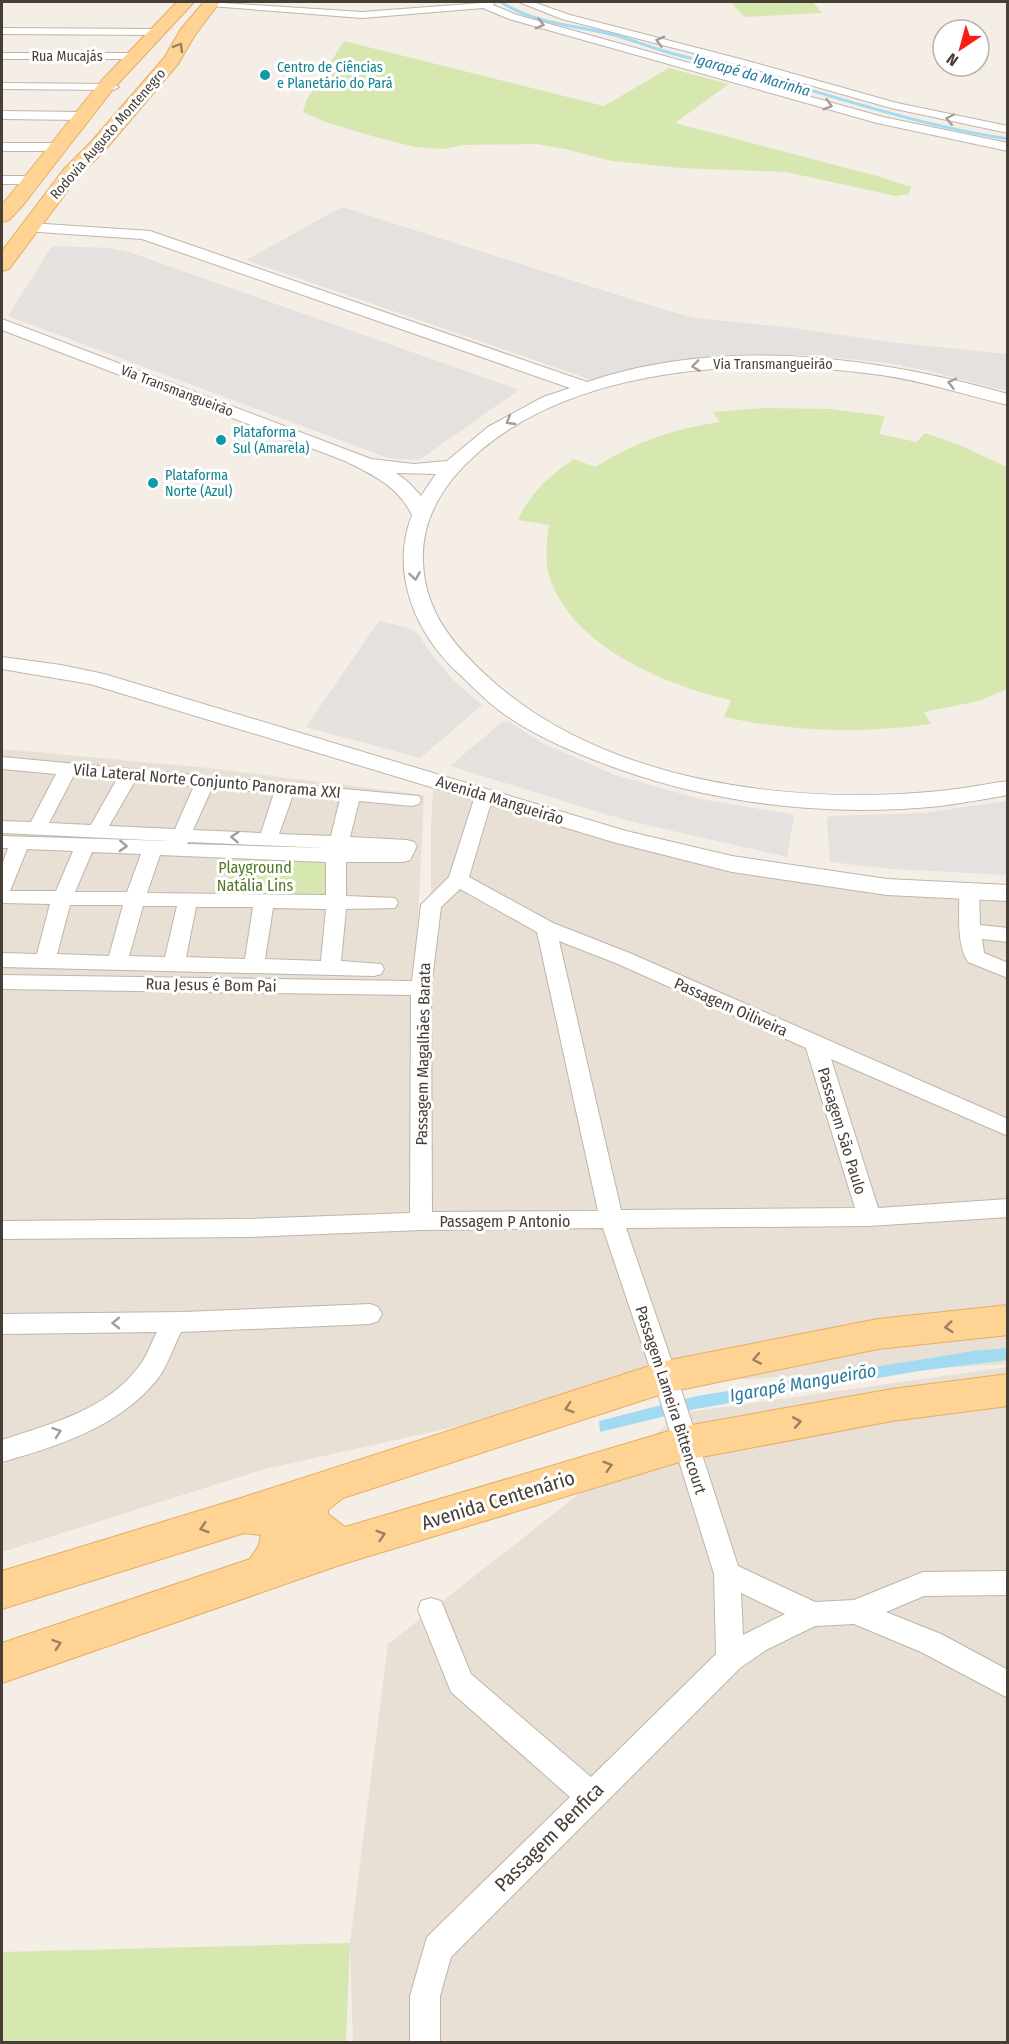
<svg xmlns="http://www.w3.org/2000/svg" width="1009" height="2044" font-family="'Fira Sans Condensed',sans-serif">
<rect width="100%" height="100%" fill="#f4eee7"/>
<g fill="#e8dfd5">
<polygon points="2,749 209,768 424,795 415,982 2,974"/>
<polygon points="433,790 628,835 855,879 1007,885 1007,1364 642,1385 265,1469 2,1552 2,982 431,993 431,827"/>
<polygon points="1007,1367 1007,2042 353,2042 350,1943 388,1644 682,1413"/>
</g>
<g fill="#d6e8af">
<polygon points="730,2 813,2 822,13 745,17"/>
<polygon points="344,41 604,106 669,68 729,84 675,123 877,176 911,187 909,194 896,196 786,172 681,168 612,161 565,149 536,144 463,145 443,149 415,147 372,136 325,122 303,112 306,101"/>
<path d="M763,408L831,409L885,416L879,434L917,442L925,433L957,444L1007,467V689L979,701L924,712L931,724C860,734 795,732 724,717L731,700C668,686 578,649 552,584C544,565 546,544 549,525L518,520C530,493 550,475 574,459L595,467C634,443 674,428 720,422L713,412Z"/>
<polygon points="234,852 336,856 335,902 227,900"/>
<polygon points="350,1943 346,2042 2,2042 2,1952"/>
</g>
<g fill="#e5e1df">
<polygon points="342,207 665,310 695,318 793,328 890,342 1007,354 1007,391 929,371 887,363 810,355 690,359 627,370 592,380 246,260"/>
<polygon points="52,246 110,248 129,252 519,390 419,460 388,458 8,316"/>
<polygon points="379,621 406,627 418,634 429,651 453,680 482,705 420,758 306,727"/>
<polygon points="508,721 542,743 615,775 700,799 790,814 794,816 787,857 625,820 450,766 502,722"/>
<polygon points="1007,801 1007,875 893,869 830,862 827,818 831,816 922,813"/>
</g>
<polygon fill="#a2dbf1" points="1007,1348 1007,1360 919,1371 695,1409 600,1432 599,1421 697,1396 973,1351"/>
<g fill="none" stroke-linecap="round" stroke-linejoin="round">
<path stroke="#a2dbf1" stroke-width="3" d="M501,2C536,25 578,25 618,36C638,42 658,50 678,55C700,61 723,64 745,71C833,96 917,125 1008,139"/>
<defs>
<g id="minor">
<polygon points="207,2 362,12 495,2 493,5 517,15 883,117 1008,143 1008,151 877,123 509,19 483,8 362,18 211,6 207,5"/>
<polygon points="519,2 533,2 570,15 744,60 897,103 1008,126 1008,133 891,108 736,64 562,19"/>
<polygon points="2,28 159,29 164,32 159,35 2,34"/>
<polygon points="2,53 132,53 138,56 132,59 2,59"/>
<polygon points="2,83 113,84 119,87 113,90 2,89"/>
<polygon points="2,111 81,112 87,116 81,120 2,119"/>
<polygon points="2,143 59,143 65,147 59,151 2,151"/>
<polygon points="2,176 33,176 39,180 33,184 2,184"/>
<path d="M2,757L419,796L421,800L419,804L412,806L359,801L350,837L407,840L414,842L417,846L410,860L403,862H346V896L395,898L398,903L395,908L346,909L341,961L381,964L384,969L381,974L374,976L2,967V953L37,954L50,904L2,903V865L8,848H2V836L169,841L2,833V821L31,822L56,774L2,769ZM74,775L117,779L91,825L49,823ZM135,781L194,786L175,829L109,826ZM212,788L274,793L261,833L193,830ZM293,795L340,799L331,836L279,834ZM188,842L328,848L187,844ZM27,849L73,851L56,891H10ZM92,852L141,854L127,892H75ZM160,855L326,862V895L147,893ZM70,905H123L109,956L57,954ZM143,906H177L165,957L129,956ZM196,907H253L245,959L186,957ZM273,908L326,909L321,961L265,959Z"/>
<path d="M484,790L491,792L493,796L469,877L553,923L632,954L1008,1119V1136L831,1059L878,1208L1008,1199V1217L869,1226L626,1228L677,1377L738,1566L815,1602L854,1600L923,1572L1008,1571V1595L924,1596L886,1612L941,1634L1008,1670V1698L921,1652L854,1624L815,1626L766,1650L740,1668L451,1957L440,1996V2042H410V1996L427,1937L570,1797L451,1692L418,1610L421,1601L431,1598L441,1601L471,1674L591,1777L716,1654L714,1574L653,1377L603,1228L421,1230L248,1237L2,1239V1221L248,1219L410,1213L411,995L2,989V975L412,981L421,905L449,877L475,796L477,792ZM460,889L537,932L598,1211L432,1212L431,988L441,907ZM559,941L618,964L806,1048L855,1208L621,1210ZM741,1593L785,1614L743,1635Z"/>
<path d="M969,885L976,887L979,892L980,925L1008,928V942L982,939L984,953L1008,963V978L968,962C956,943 960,914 959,892L962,887Z"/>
<path d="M370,1304L378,1307L382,1314L378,1321L370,1324L181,1332C173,1347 167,1368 156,1381C118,1427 56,1447 2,1462V1440C50,1424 108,1410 140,1365C147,1356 151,1343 157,1332L2,1334V1314L184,1312Z"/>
</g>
<g id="tertiary">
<path d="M30,223L150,231L587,382C722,336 873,356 1008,394V405C965,395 924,381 881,375C755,357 583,364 481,450C448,478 421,515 423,561C424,610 453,645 488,677C602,782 790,806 940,791C962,789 985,784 1008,781V795C985,799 963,803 940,806C824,818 701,803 592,759C559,746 524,730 496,708C482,697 469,683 456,671C414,631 390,571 412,515C398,486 373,475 345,461L2,330V319L371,459L414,464L447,461L488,427L543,397L570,388L142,239L24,231L22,228L24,225ZM396,473L436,474L421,496L408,482Z"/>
<polygon points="2,657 61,665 104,674 626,831 732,856 887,879 1008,885 1008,901 887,895 732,872 613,842 90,684 2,669"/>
</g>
<g id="primary">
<polygon points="177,2 194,2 114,88 23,205 9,220 2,222 2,205 102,80"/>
<polygon points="204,2 220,2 195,35 178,64 105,150 78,177 9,269 2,271 2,251 64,169 91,142 164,58 181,29"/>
<polygon points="1008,1305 1008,1335 878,1349 665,1393 343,1498 328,1510 328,1514 345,1527 686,1426 892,1389 1008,1374 1008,1406 892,1421 686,1460 343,1564 2,1683 2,1643 250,1559 259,1545 261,1535 244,1533 2,1609 2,1571 244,1497 665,1361 878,1319"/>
</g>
</defs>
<use href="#minor" stroke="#bfb5a9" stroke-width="2"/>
<use href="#tertiary" stroke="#bfb5a9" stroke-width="2"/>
<use href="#primary" stroke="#e5ae63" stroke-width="2"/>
<use href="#minor" fill="#fff" fill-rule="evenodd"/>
<use href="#tertiary" fill="#fff" fill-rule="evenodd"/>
<use href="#primary" fill="#ffd394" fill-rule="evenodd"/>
</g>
<defs><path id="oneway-chevron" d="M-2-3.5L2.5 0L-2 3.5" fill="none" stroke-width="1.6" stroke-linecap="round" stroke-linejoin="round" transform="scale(1.5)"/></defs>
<g stroke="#a39e9a">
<use href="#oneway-chevron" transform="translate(540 24) rotate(15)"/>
<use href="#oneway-chevron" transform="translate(660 41) rotate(-165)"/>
<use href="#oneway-chevron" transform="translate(828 105) rotate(16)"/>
<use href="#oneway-chevron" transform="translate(950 119) rotate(-168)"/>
<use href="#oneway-chevron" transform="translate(696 366) rotate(173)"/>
<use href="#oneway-chevron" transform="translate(952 383) rotate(-165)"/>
<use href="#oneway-chevron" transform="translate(510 421) rotate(150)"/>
<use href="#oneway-chevron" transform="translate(415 576) rotate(81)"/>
<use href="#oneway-chevron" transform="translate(235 837) rotate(-177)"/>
<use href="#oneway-chevron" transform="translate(123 846) rotate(3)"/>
<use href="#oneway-chevron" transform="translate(116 1323) rotate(179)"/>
<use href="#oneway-chevron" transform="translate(57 1432) rotate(-19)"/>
</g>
<g stroke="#9a8160">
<use href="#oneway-chevron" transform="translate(179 47) rotate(-60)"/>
<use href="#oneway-chevron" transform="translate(949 1327) rotate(174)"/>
<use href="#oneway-chevron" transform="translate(757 1359) rotate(169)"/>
<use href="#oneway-chevron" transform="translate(569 1408) rotate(162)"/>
<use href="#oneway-chevron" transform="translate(797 1422) rotate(-10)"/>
<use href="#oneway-chevron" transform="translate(608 1466) rotate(-17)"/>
<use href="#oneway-chevron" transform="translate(204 1528) rotate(163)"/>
<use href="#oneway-chevron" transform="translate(381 1535) rotate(-17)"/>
<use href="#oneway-chevron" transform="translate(57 1644) rotate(-19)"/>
</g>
<g fill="#0f9aa8" stroke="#fff" stroke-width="2">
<circle cx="265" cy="75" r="6"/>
<circle cx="221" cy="440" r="6"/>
<circle cx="153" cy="483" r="6"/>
</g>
<g text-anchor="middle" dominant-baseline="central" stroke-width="6" stroke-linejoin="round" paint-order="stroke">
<g font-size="14" fill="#473e36" stroke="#fff">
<text x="67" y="56">Rua Mucajás</text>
<text transform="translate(108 134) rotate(-49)">Rodovia Augusto Montenegro</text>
<text x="773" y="364">Via Transmangueirão</text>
<text transform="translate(177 391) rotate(21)">Via Transmangueirão</text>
</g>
<g font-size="14" fill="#0d838f" stroke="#fff" text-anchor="start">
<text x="277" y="67">Centro de Ciências<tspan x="277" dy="16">e Planetário do Pará</tspan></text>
<text x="233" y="432">Plataforma<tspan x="233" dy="16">Sul (Amarela)</tspan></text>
<text x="165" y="475">Plataforma<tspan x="165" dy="16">Norte (Azul)</tspan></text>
</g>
<g font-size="15" font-style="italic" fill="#297a9c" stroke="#fff">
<text transform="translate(752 75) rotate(16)">Igarapé da Marinha</text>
</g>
<g font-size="16" fill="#473e36" stroke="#fff">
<text transform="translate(207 781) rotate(5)">Vila Lateral Norte Conjunto Panorama XXI</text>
<text transform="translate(500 800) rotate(17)">Avenida Mangueirão</text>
<text transform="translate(211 985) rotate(1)">Rua Jesus é Bom Pai</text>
<text transform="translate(731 1007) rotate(24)">Passagem Oiliveira</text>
<text transform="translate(423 1054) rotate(-89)">Passagem Magalhães Barata</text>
<text transform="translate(842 1131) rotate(73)">Passagem São Paulo</text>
<text x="505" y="1221">Passagem P Antonio</text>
<text transform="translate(671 1400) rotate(72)">Passagem Lameira Bittencourt</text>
</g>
<g font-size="16" fill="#517928" stroke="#fff">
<text x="255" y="867">Playground<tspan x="255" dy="18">Natália Lins</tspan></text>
</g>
<g font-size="18" font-style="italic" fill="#297a9c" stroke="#fff">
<text transform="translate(803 1383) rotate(-10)">Igarapé Mangueirão</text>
</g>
<g font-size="20" fill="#473e36" stroke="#fff">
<text transform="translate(498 1500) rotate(-17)">Avenida Centenário</text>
<text transform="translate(549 1837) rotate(-45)">Passagem Benfica</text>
</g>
</g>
<rect width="1009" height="2044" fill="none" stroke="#473e36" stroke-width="6"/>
<g transform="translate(961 48) rotate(216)"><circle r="28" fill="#ffffff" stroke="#b5b2af" stroke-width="1.5"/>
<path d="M0-4.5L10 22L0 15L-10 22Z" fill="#fc1b15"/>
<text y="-9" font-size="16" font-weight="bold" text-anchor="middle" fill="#473e36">N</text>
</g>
</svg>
